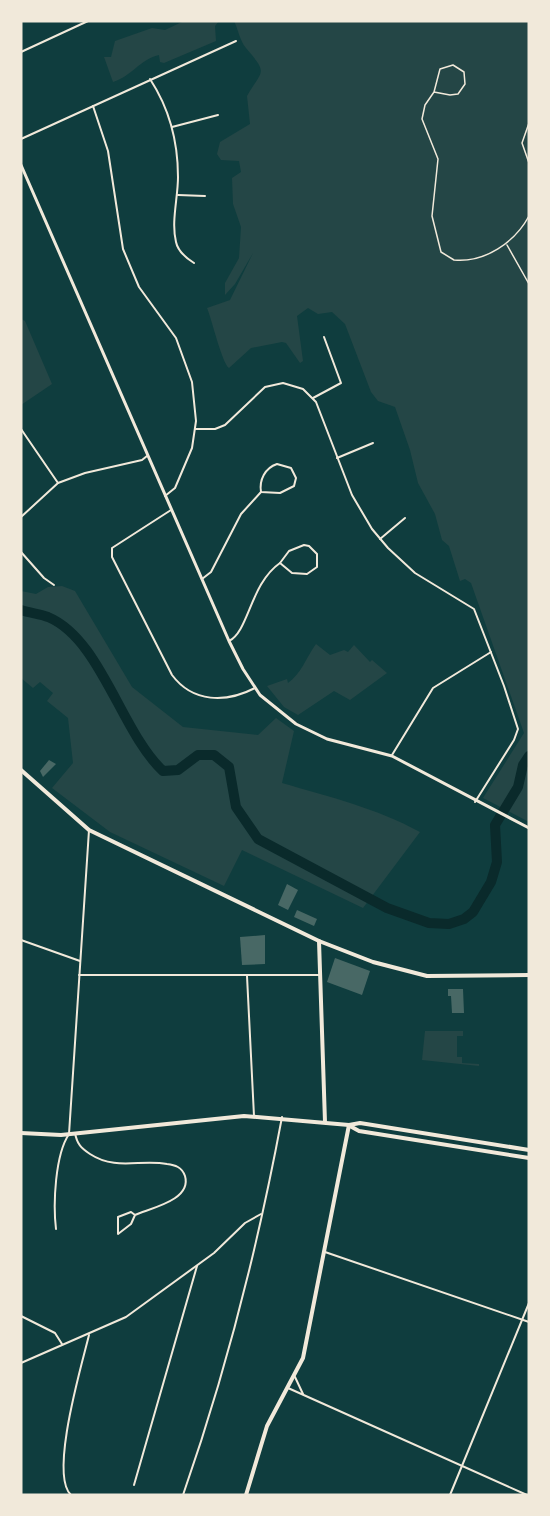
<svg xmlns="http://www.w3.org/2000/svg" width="550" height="1516" font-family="Signika,sans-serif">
<rect width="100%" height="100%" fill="#0f3d3e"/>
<g fill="#244646">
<path d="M184,21H219L215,26L216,41L164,63L160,62L159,55C139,60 132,76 113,82L104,57H111L115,41L152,28L165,30Z"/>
<path d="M234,21H529V822L483,798L524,733L471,583L465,579L460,581L449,546L442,540L435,514L418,483L410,450L395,407L378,401L371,392L345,324L332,312L318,314L308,308L297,316L303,361L300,363L286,343L282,342L251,348L229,368C222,363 212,320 207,308L230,300L253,253L235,284L225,295V283L239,258L241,227L233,204L232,178L241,172L239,161L221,160L217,154L220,142L250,124L247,96C263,69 268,74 246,48C240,41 238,29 234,21Z"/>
<polygon points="21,319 25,321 52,384 21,405"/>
<path d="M62,586L75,591L132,687L183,727L258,735L276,718L294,731L282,783C330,797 376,808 420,832L363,908L242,850L224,886L110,832L52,788L73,763L68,718L47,701L53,693L40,682L33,688L21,678V591L36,594L48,587Z"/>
<path d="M316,644L330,655L344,650L348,652L354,645L370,662L372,660L387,673L350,700L334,691L298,715L284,707L267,686L287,679L288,683C301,674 306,658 316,644Z"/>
<polygon points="425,1031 463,1031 463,1036 457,1036 457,1057 462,1057 462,1063 479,1064 479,1066 422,1060"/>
</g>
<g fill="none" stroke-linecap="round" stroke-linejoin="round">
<path stroke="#0a2a2b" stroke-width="10" d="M21,610C30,613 40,614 48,617C101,639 121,732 163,771L178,770L198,755H214L229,767L236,807L258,839L387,908L429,923L449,924L464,919L473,912L491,882L497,862L495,825L518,787L523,765L529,756"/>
</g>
<g fill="#486865">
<polygon points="49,760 56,764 43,777 40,771"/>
<polygon points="287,884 298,890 288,910 278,905"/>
<polygon points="297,910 317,919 314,926 294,917"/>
<polygon points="265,935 265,964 242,965 240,937"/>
<polygon points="335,958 370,971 362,995 327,982"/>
<polygon points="448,989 463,989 464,1013 452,1013 451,996 448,996"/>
</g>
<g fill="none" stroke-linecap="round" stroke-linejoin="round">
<g stroke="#f1e9da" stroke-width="1.5">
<path d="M434,92L450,95L458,94L465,84L464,72L453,65L440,69L434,92L425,105L422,119L438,159L432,216L441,252L454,260C485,263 515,242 529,216"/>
<polyline points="529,123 522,143 529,163"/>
<polyline points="507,245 529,284"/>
</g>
<g stroke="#f1e9da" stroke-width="2">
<polyline points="21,52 88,21"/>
<path d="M150,79C169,108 178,142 178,177C178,198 171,222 176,242C178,252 186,258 194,263"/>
<polyline points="93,106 108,151 123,249 139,287 176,338 192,382 196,421 192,448 175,488 165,496"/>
<polyline points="172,127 218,115"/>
<polyline points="21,139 236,41"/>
<polyline points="178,195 205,196"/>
<polyline points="313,398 341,383 324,337"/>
<polyline points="21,429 58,483"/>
<polyline points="195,429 215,429 225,425 265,387 283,383 303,389 316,402 352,495 372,529 388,548 415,573 474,609 504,686 518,729 514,740 475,802"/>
<polyline points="337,458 373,443"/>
<path d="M277,464L291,468L296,478L294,486L280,493L261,492C259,480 265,468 277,464Z"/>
<path d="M171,510L112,548V557L172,675C193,703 226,703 255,688"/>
<polyline points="21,517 58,483 85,473 142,460 147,456"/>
<polyline points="380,539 405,518"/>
<polygon points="304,545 309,546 317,554 317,567 307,574 292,573 280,563 289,551"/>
<polyline points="21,552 44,578 54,585"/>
<polyline points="202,579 211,572 241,514 261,492"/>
<path d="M229,641C249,631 250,584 280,563"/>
<polyline points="392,755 433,688 491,652"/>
<polyline points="21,940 80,961"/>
<polyline points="79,975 320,975"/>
<polyline points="247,976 254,1116"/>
<path d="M75,1133C77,1144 81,1148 90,1154C116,1171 140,1159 167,1164C175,1165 182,1167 185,1176C192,1200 151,1208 135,1215L131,1224L118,1234V1217L131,1212L135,1215"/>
<path d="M56,1229C53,1204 55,1155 69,1134L89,830"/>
<polyline points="325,1252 529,1322"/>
<polyline points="21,1316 55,1333 62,1344"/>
<polyline points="21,1363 126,1317 214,1253 245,1223 261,1214"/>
<polyline points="295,1377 303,1394"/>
<polyline points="288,1388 527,1495"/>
<polyline points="134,1485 197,1266"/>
<path d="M71,1495C49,1475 82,1364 89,1335"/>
<path d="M183,1495C226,1372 258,1246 282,1117"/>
<polyline points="450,1495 529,1303"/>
</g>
<polyline stroke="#f1e9da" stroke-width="3" points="21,165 229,641 243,669 260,695 296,724 327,739 392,756 529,828"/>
<g stroke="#f1e9da" stroke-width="4">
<polyline points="319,941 325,1122"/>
<polyline points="350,1126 359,1131 529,1158"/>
<polyline points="21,1133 61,1135 244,1116 349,1125 360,1123 529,1150"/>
<polyline points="246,1495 267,1426 303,1358 349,1125"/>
</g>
<polyline stroke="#f1e9da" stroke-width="4" points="21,770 89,830 319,941 373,962 427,976 529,975"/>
</g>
<rect width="550" height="1516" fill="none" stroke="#f1e9da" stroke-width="45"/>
</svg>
